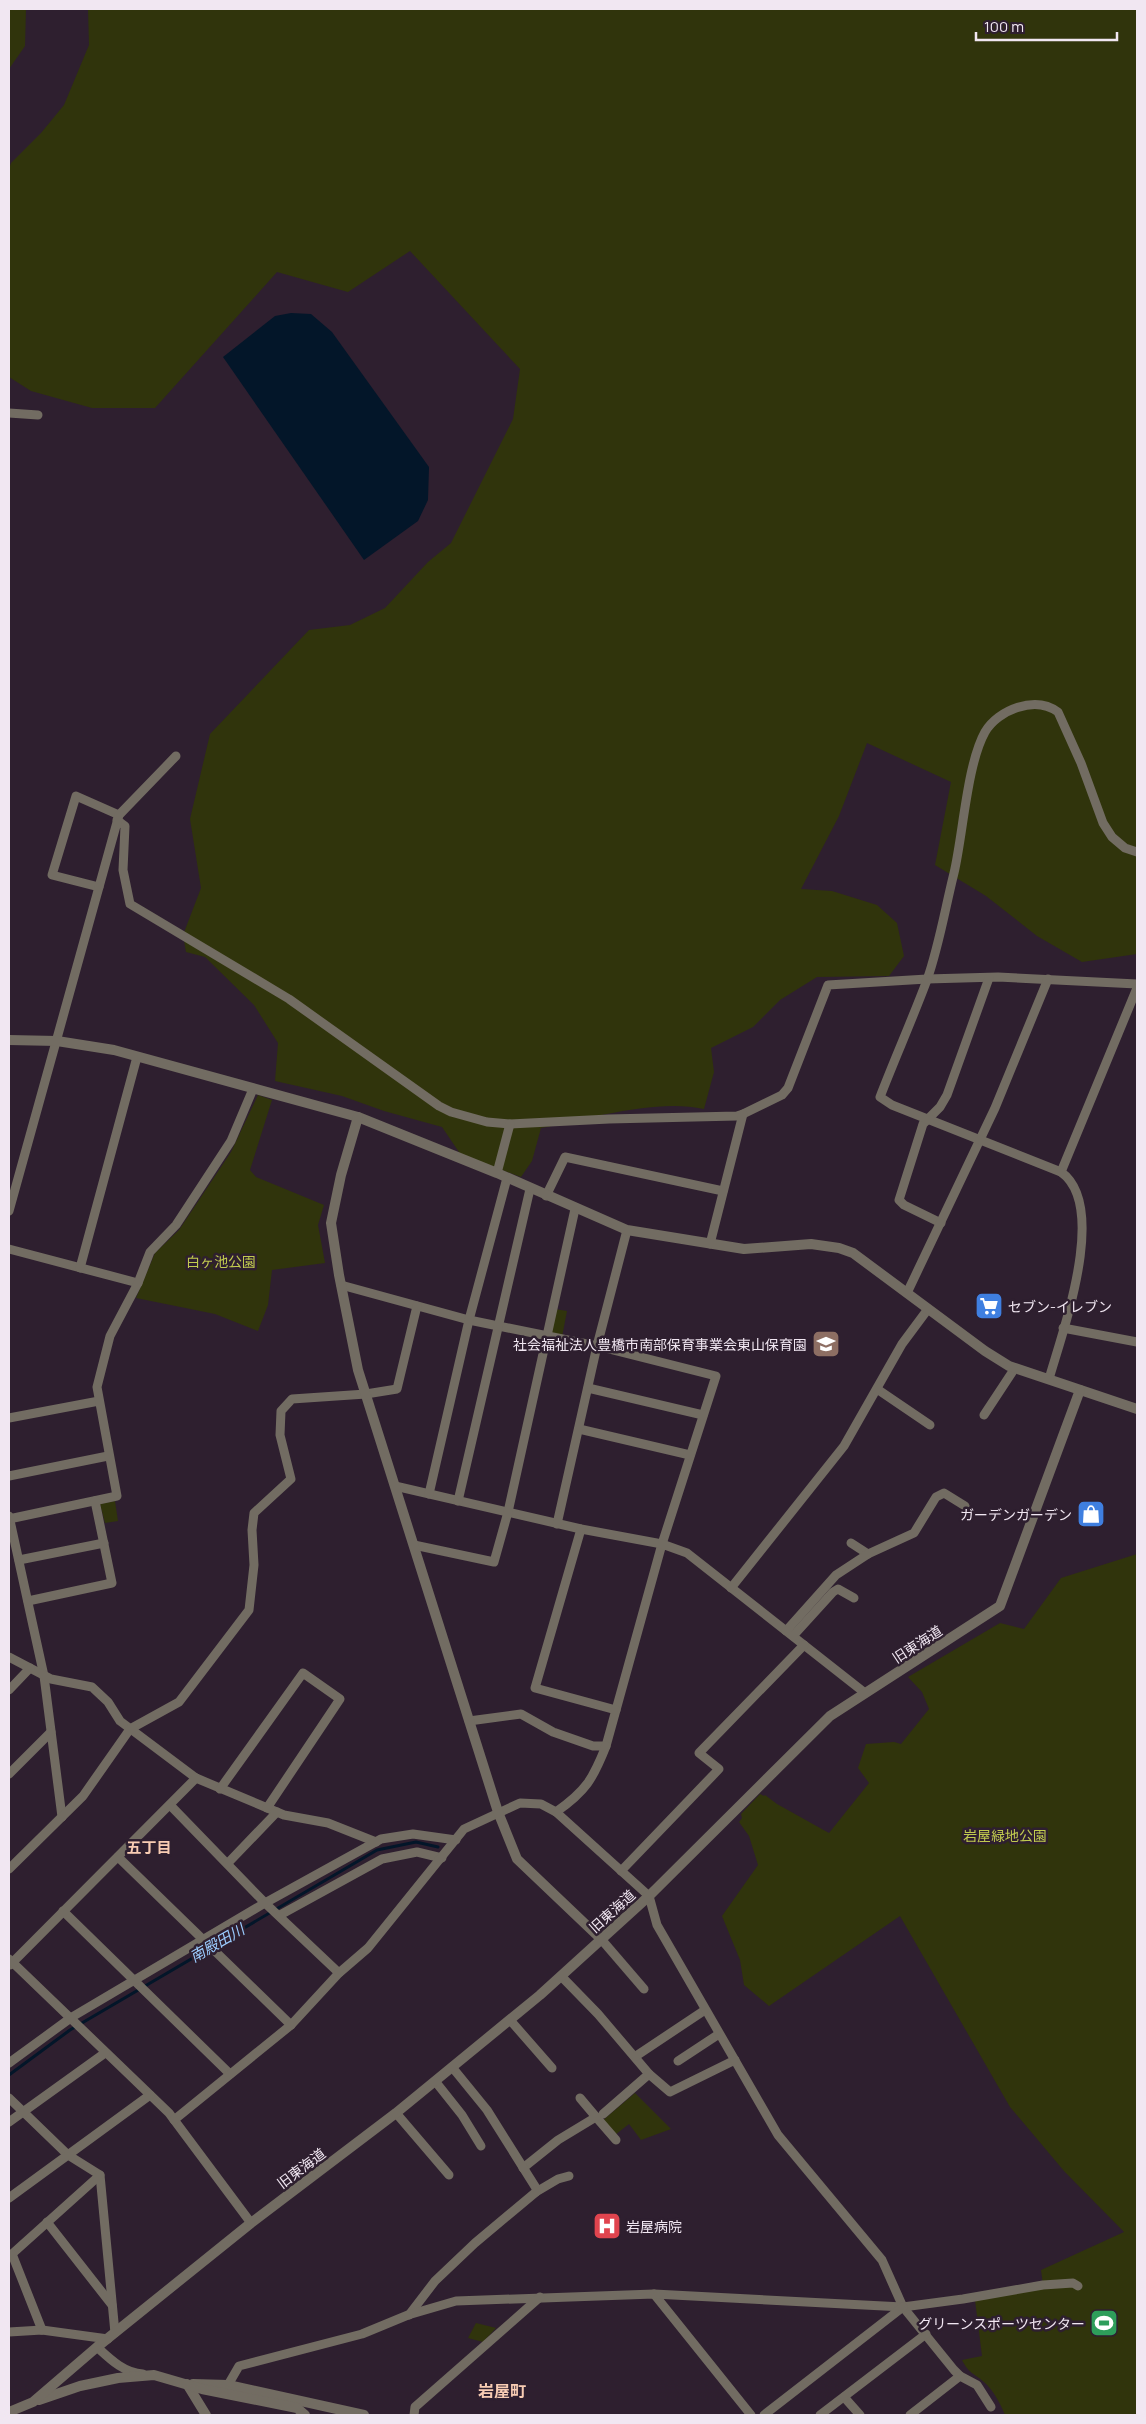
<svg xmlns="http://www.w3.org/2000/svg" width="1146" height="2424" font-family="Manrope,'Noto Sans JP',sans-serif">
<rect width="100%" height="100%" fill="#2e1f2f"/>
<g fill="#30340c">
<polygon points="9,9 26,9 25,46 9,69"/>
<path d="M88,9H1137V954L1082,962L1037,936L986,896L935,865L951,782L867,743L839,816L801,889L832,891L877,905L897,923L904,956L889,976L817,977L780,1000L753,1027L711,1048L714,1072L704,1109C656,1098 589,1119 541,1128L532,1161L521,1177L461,1155L442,1127L384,1111L342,1096L275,1081L278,1043L254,1005L205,957L186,952L183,935L201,888L190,819L210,734L309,630L350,625L385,608L428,562L451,543L513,419L520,369L410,251L348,292L277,272L155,408H92L31,391L9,377V169L11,163L41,133L64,105L89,45Z"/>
<polygon points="258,1095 272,1100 250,1170 256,1177 324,1205 318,1225 325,1263 272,1270 268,1305 258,1331 215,1314 136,1298 155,1253 179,1230 231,1152"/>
<polygon points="555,1309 567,1311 562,1337 549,1335"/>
<polygon points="115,1501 118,1521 105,1523 100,1504"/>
<path d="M1137,1554V2415H1005C1000,2403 994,2391 984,2382C974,2373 969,2374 962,2360L982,2356L975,2300L1043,2285L1041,2270L1124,2232L1064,2171L1010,2107L900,1916L769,2006L744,1985L740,1960L722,1916L758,1865L749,1836L739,1822L742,1818L741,1814L760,1794L764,1796L765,1795L777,1804L829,1833L869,1783L858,1768L866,1744L894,1742L901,1744L929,1709L922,1692L908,1677L1000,1623L1024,1629L1061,1578Z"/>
<polygon points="635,2093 671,2129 641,2140 629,2124 615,2135 602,2121"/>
<polygon points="476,2323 496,2328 483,2342 468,2338"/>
</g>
<polygon fill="#031629" points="291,313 311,314 332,332 429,467 428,500 418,521 364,560 223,357 275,316"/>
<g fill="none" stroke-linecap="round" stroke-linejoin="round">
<polyline stroke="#031629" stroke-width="3" points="9,2075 70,2030 377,1850 416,1842 438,1847"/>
<g stroke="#726c62" stroke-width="9">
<polyline points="9,413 38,415"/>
<polyline points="117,820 125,826 123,870 130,904 289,999 439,1106 451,1112 487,1122 510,1124 609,1119 737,1116 743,1114 782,1095 788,1088 828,985 927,979 998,977 1137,984"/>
<polyline points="99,887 52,875 76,796 119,815"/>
<polyline points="1061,1172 1137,988"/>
<polyline points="497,1173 510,1124"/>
<polyline points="546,1196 565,1157 723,1191"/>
<polyline points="9,1211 119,815 176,756"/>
<polyline points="941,1223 904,1205 899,1200 923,1124 940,1107 947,1095 989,978"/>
<polyline points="710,1244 743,1114"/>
<polyline points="9,1249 138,1283"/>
<polyline points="80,1268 137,1057"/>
<polyline points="341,1285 469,1320 597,1346 716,1376 662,1544 606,1746 593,1746 553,1732 521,1714 469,1721"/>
<polyline points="907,1293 995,1108 1048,979"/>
<polyline points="1063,1328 1137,1342"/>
<path d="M1049,1379C1062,1333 1109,1206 1061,1172L892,1105L880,1097C895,1058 912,1020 927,980C939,946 945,909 954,873C963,835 967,764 985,732C998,710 1035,695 1058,712L1081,763L1103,823L1112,837L1125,848L1137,852"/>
<polyline points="588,1388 703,1415"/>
<polyline points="877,1389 930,1425"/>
<polyline points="984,1415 1015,1368"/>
<polyline points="9,1418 99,1401"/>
<polyline points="579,1429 690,1455"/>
<polyline points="9,1476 108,1456"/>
<polyline points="395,1486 581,1529 662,1544 687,1553 865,1693"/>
<polyline points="429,1494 469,1320 507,1178"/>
<polyline points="458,1501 530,1189"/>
<polyline points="9,1516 44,1676 62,1817"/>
<polyline points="9,1519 117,1496 97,1387 110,1336 138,1283 150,1252 176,1225 231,1141 253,1089"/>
<polyline points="557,1524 597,1346 627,1230"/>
<polyline points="581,1529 535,1688 616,1710"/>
<polyline points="851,1543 868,1554"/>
<polyline points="414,1545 494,1562 508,1512 575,1209"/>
<polyline points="19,1560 104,1543"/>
<polyline points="731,1588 844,1446 902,1344 928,1309"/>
<polyline points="28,1601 112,1583 95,1501"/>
<polyline points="786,1631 836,1575 868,1554 914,1533 936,1497 944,1493 965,1506"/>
<polyline points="793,1636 833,1592 838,1589 854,1598"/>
<polyline points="9,1657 51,1679 92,1687 108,1702 120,1721 196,1778 284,1815 328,1823 376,1842"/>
<polyline points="9,1690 30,1668"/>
<polyline points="9,1774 51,1732"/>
<polyline points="220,1789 303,1673 340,1699 267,1808"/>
<polyline points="170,1805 265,1903 339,1973"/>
<path d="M556,1812C586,1791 593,1779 606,1746"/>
<polyline points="118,1857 291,2025"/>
<polyline points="228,1863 277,1812"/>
<polyline points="9,1869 83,1796 130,1729 179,1702 249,1610 254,1565 252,1530 254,1513 291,1479 280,1435 281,1411 292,1399 366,1394 397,1389 417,1306"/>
<polyline points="621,1871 719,1769 699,1753 804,1645"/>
<polyline points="63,1911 230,2074"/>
<polyline points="280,1915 382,1859 417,1852 442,1858"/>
<polyline points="601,1939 644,1989"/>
<polyline points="9,1959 169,2113 251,2223"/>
<polyline points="10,1965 196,1778"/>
<polyline points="561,1976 598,2014 649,2074 603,2114"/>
<polyline points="510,2020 552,2068"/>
<polyline points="636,2056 705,2010"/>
<polyline points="678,2061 719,2034"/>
<polyline points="9,2063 72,2017 265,1903 381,1839 413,1834 456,1840"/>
<polyline points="649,2074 670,2092 735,2060"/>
<polyline points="435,2081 462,2115 481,2146"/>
<polyline points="9,2098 68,2155 100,2175 115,2333"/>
<polyline points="396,2113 449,2175"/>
<polyline points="596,2117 616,2140"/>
<polyline points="174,2120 291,2025 339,1973 368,1948 464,1829 520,1803 541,1804 556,1812 649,1896 657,1925 778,2135 882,2260 903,2307 954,2370 960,2376 977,2385 991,2407"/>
<polyline points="9,2122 105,2053"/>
<polyline points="523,2168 558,2140 596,2117 580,2098"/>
<polyline points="536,2192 558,2179 569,2176"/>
<polyline points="9,2198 150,2095"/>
<polyline points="47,2222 112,2305"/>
<polyline points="12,2254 100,2175"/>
<polyline points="9,2256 12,2254 42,2330"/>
<polyline points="654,2294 751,2415"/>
<polyline points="409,2315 435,2281 475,2243 536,2192 536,2188 487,2110 452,2067"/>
<polyline points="9,2332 42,2330 108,2339"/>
<path d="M97,2347C110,2359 124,2373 143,2374"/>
<polyline points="228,2385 239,2366 362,2334 408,2315 456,2301 654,2294 903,2307 963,2299 1043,2285 1073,2283 1078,2286"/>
<polyline points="844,2397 860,2415"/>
<polyline points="414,2415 415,2407 540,2297"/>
<polyline points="764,2415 903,2307"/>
<polyline points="820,2415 926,2334"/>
<polyline points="910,2415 960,2376"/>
</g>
<g stroke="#726c62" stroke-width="10">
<polyline points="9,1040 57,1041 114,1050 358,1117 497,1173 627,1230 744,1249 811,1244 839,1248 853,1253 985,1351 1009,1366 1137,1409"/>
<polyline points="358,1117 341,1175 331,1223 339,1275 358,1370 498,1812 517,1859 601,1939"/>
<polyline points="187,2384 206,2415"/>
<polyline points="193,2384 228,2385 364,2415"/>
<polyline points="39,2400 80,2386 118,2378 154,2375 202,2389 297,2408 305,2415"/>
<polyline points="9,2412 33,2402 97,2347 251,2223 396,2113 540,1995 649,1896 830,1716 1000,1606 1080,1390"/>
</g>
</g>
<defs>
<symbol id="supermarket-square" viewBox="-11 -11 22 22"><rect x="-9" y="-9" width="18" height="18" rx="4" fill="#3f7fe0" stroke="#2e1f2f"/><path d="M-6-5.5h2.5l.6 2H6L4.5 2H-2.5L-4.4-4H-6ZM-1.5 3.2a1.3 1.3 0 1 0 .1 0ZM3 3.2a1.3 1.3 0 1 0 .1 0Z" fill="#fff"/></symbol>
<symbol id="school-square" viewBox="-11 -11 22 22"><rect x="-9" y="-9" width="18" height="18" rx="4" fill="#8d6e63" stroke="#2e1f2f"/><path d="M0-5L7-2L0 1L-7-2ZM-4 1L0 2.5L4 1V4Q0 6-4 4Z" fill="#fff"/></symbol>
<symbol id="shop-square" viewBox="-11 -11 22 22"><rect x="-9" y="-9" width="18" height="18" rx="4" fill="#3f7fe0" stroke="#2e1f2f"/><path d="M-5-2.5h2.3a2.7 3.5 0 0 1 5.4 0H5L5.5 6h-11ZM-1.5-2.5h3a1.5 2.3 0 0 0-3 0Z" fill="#fff"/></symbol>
<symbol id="hospital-square" viewBox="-11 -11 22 22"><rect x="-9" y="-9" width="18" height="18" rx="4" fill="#e0444e" stroke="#2e1f2f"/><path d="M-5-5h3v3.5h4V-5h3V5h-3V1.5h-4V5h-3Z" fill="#fff"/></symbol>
<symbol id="stadium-square" viewBox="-11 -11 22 22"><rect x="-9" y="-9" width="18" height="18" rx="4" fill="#2e9e5b" stroke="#2e1f2f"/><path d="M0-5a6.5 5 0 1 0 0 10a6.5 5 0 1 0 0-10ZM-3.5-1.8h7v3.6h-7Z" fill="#fff"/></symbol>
</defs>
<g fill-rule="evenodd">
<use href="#supermarket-square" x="973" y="1290" width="32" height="32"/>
<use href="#school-square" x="810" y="1328" width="32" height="32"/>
<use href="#shop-square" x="1075" y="1498" width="32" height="32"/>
<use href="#hospital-square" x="591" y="2210" width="32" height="32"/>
<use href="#stadium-square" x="1088" y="2307" width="32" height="32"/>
</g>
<g text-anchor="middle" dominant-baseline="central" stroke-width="5" stroke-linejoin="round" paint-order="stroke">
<g font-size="14" fill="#c1cb4f" stroke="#2e1f2f">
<text x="221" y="1261">白ヶ池公園</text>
<text x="1005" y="1835">岩屋緑地公園</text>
</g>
<g font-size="14" fill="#f1e7f2" stroke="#2e1f2f" text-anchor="end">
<text x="1008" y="1306" text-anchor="start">セブン-イレブン</text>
<text x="807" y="1344">社会福祉法人豊橋市南部保育事業会東山保育園</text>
<text x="1072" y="1514">ガーデンガーデン</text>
<text x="626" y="2226" text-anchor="start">岩屋病院</text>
<text x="1085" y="2323">グリーンスポーツセンター</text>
</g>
<g font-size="14" fill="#f1e7f2" stroke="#2e1f2f">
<text transform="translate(917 1644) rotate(-33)">旧東海道</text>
<text transform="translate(612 1911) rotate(-42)">旧東海道</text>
<text transform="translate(301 2168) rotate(-37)">旧東海道</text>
</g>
<g font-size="15" font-weight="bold" fill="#f8ccb3" stroke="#2e1f2f">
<text x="149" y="1847">五丁目</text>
</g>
<g font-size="15" font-style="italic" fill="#9bccff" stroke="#2e1f2f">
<text transform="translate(217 1943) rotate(-30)">南殿田川</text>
</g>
<g font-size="16" font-weight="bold" fill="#f8ccb3" stroke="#2e1f2f">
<text x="502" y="2391">岩屋町</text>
</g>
</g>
<rect width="1146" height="2424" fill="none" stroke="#f1e7f2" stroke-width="20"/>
<path d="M976 32v8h141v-8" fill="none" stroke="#f1e7f2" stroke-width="2.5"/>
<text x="984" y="32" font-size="15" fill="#f1e7f2" stroke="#2e1f2f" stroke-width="4" paint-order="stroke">100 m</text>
</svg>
